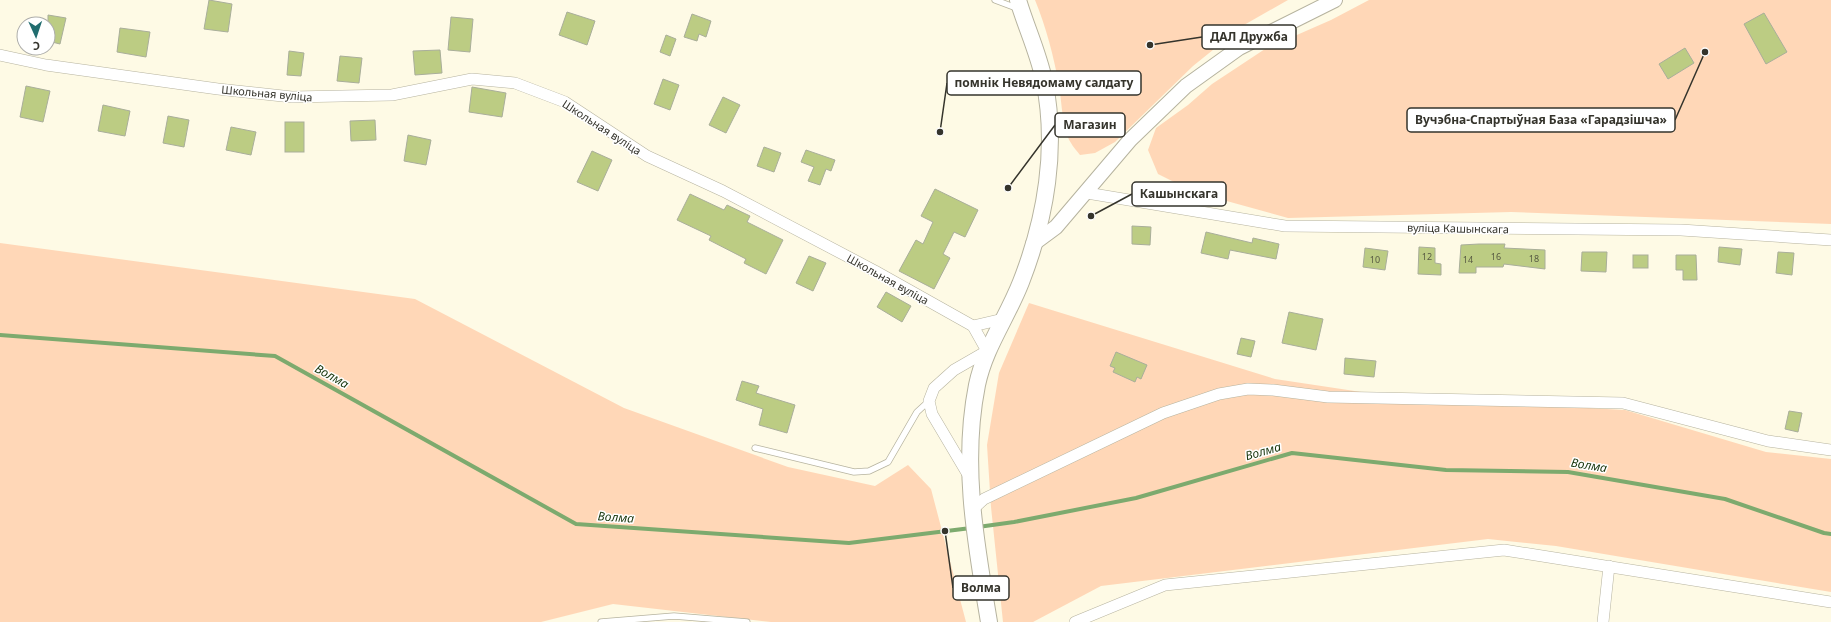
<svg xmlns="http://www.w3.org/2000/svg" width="1831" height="622" font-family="'Noto Sans',sans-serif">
<rect width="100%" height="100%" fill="#fefae5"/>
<g fill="#ffd7b7">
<path d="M1035,0H1288L1244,25L1193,66L1115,142L1095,153L1080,155C1077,151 1073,147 1071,143C1062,129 1062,102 1059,86C1054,57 1046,27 1035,0Z"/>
<polygon points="1369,0 1831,0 1831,224 1511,212 1288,218 1194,192 1158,174 1148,150 1156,128 1188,105 1212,84 1265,49 1331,20"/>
<polygon points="0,243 415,299 624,408 788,467 875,486 908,465 931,489 966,622 771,622 613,604 541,622 0,622"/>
<polygon points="1029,303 1275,379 1401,398 1625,410 1766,452 1831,459 1831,592 1556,546 1488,539 1101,586 1033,622 1003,622 991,507 987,445 999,373"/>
</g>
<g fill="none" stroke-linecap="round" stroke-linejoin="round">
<g stroke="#7daa6e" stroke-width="4">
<polyline points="0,335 275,356 576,524 849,543 971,528"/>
<polyline points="978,527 1014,522 1136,498 1292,453 1446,470 1568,472 1725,499 1824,533 1831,534"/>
</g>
</g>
<g fill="#bccc83" stroke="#a9ae9a">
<polygon points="209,0 232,4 228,32 204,29"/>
<polygon points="567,12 595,21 587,45 559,35"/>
<polygon points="1764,13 1787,52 1766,64 1744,24"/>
<polygon points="692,14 711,21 706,37 699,34 697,41 684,37"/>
<polygon points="48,15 66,18 60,44 48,41"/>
<polygon points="451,17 473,19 470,52 448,50"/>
<polygon points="120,28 150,32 146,57 117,52"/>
<polygon points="666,35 676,39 670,56 660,52"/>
<polygon points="1685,48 1694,63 1668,79 1659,64"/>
<polygon points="440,50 442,73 415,75 413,51"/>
<polygon points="289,51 304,53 301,76 287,75"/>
<polygon points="340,56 362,58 359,83 337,81"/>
<polygon points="663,79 679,85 670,110 654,104"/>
<polygon points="26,86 50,91 43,122 20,117"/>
<polygon points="472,87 506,93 502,117 469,112"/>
<polygon points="723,97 740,105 726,133 709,125"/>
<polygon points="103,105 130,111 125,136 98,131"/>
<polygon points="168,116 189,120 184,147 163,143"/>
<polygon points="375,120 376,140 351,141 350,121"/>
<rect x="285" y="122" width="19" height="30"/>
<polygon points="231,127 256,132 251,155 226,150"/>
<polygon points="408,135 431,140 426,165 404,161"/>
<polygon points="764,147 781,153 774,172 757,166"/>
<polygon points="806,150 835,160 831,171 826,169 820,185 808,181 814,167 801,162"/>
<polygon points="592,151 612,160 598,191 577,182"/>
<polygon points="935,189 978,210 965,237 954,232 943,254 950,258 934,289 899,271 916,240 923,244 933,222 921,216"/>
<polygon points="690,194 724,210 727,205 750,216 747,222 783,240 766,274 744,263 746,259 709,240 711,236 677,220"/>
<polygon points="1132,226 1151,227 1150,245 1132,244"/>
<polygon points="1206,232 1252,243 1253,238 1279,244 1276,259 1230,250 1228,259 1201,253"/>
<polygon points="1479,244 1505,244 1504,248 1545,250 1545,269 1504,264 1503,267 1476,267 1476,273 1459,273 1461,245"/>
<polygon points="1419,247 1435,248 1435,263 1441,264 1441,275 1418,274"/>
<polygon points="1719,247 1742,249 1740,265 1718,262"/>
<polygon points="1365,248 1388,251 1385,270 1363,267"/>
<polygon points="1582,252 1607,252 1606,272 1581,271"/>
<polygon points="1778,252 1794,253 1792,275 1776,273"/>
<rect x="1633" y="255" width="15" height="13"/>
<polygon points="1676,255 1696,255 1697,280 1683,280 1683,270 1676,270"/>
<polygon points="809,256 826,263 813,291 796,283"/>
<polygon points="886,292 911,306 902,322 877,307"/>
<polygon points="1289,312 1323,319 1316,350 1282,343"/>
<polygon points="1241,338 1255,341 1251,357 1237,354"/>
<polygon points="1116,352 1147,365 1141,379 1137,377 1135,382 1113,372 1115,368 1110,366"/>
<polygon points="1345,358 1376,361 1374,377 1344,374"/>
<polygon points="742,381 759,386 756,393 795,405 787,433 759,425 763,409 736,400"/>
<polygon points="1789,411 1802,413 1798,432 1785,429"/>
</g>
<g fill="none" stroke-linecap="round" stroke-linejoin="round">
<defs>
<g id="service">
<polyline points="995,0 1019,9"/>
<polyline points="755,448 854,472 869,471 888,462 917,412 929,401"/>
<polyline points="601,622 674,616 747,622"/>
</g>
<g id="minor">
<polyline points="0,55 46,65 218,89 292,97 392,95 472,79 515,83 565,102 647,156 723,191 875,271 973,326 987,351 954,370 934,388 929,401 932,414 970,478"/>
<polyline points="1087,193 1285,226 1681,230 1831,240"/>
<polyline points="973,326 1003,319"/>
<polyline points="973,509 984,499 1163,413 1219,394 1248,389 1273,390 1328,397 1623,403 1768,441 1831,450"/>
<polyline points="1075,622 1165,585 1504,550 1831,602"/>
<polyline points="1603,622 1609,566"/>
</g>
<polyline id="tertiary" points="1033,244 1056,227 1130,140 1186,86 1239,48 1335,0"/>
<path id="secondary" d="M989,622C976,544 961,465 977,385C985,347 1007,318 1021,282C1046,218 1058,147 1044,80C1038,52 1026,27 1018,0"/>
</defs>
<use href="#service" stroke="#b6b39f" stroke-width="7"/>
<use href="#minor" stroke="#b6b39f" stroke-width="12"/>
<use href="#tertiary" stroke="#b6b39f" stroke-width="16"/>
<use href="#secondary" stroke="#b6b39f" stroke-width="18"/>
<use href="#service" stroke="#fff" stroke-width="5.5"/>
<use href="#minor" stroke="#fff" stroke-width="11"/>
<use href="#tertiary" stroke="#fff" stroke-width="14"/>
<use href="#secondary" stroke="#fff" stroke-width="16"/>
</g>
<g text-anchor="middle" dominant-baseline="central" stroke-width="3" stroke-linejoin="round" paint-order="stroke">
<g font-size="9" fill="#575a42">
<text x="1427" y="256">12</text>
<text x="1496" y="256">16</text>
<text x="1534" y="258">18</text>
<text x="1375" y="259">10</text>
<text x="1468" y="259">14</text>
</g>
<g font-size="11" fill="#35342c" stroke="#fff">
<text transform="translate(267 93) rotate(5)">Школьная вуліца</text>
<text transform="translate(602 127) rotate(33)">Школьная вуліца</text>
<text transform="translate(1458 228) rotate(1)">вуліца Кашынскага</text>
<text transform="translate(888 279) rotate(29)">Школьная вуліца</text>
</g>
<g font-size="12" font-style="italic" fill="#16350b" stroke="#fff">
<text transform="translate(332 376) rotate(29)">Волма</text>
<text transform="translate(1263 451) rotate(-16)">Волма</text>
<text transform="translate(1589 465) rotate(9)">Волма</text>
<text transform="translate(616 517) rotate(4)">Волма</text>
</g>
</g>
<path fill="none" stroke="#35342c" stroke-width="1.5" d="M1150 45L1202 37M940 132L947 83M1705 52L1675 120M1008 188L1055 125M1091 216L1132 194M945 531L953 588"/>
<g fill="#35342c" stroke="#fff" stroke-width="1.5">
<circle cx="1150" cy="45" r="4"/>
<circle cx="940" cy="132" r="4"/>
<circle cx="1705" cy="52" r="4"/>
<circle cx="1008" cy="188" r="4"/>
<circle cx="1091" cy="216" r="4"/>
<circle cx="945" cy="531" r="4"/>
</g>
<g fill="#fff" stroke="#35342c" stroke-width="1.5">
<rect x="1202" y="25" width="94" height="24" rx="4"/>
<rect x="947" y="71" width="194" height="24" rx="4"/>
<rect x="1407" y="108" width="268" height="24" rx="4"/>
<rect x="1055" y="113" width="70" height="24" rx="4"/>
<rect x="1132" y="182" width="94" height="24" rx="4"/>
<rect x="953" y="576" width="56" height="24" rx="4"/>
</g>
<g font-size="12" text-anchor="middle" font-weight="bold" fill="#35342c">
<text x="1249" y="41">ДАЛ Дружба</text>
<text x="1044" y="87">помнік Невядомаму салдату</text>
<text x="1541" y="124">Вучэбна-Спартыўная База «Гарадзішча»</text>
<text x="1090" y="129">Магазин</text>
<text x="1179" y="198">Кашынскага</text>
<text x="981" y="592">Волма</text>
</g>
<g transform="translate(36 36) rotate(177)"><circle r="19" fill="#ffffff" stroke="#aeaeab"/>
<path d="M0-3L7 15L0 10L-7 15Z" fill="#216d6f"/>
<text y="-6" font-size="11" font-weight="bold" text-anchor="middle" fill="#35342c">С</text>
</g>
</svg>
